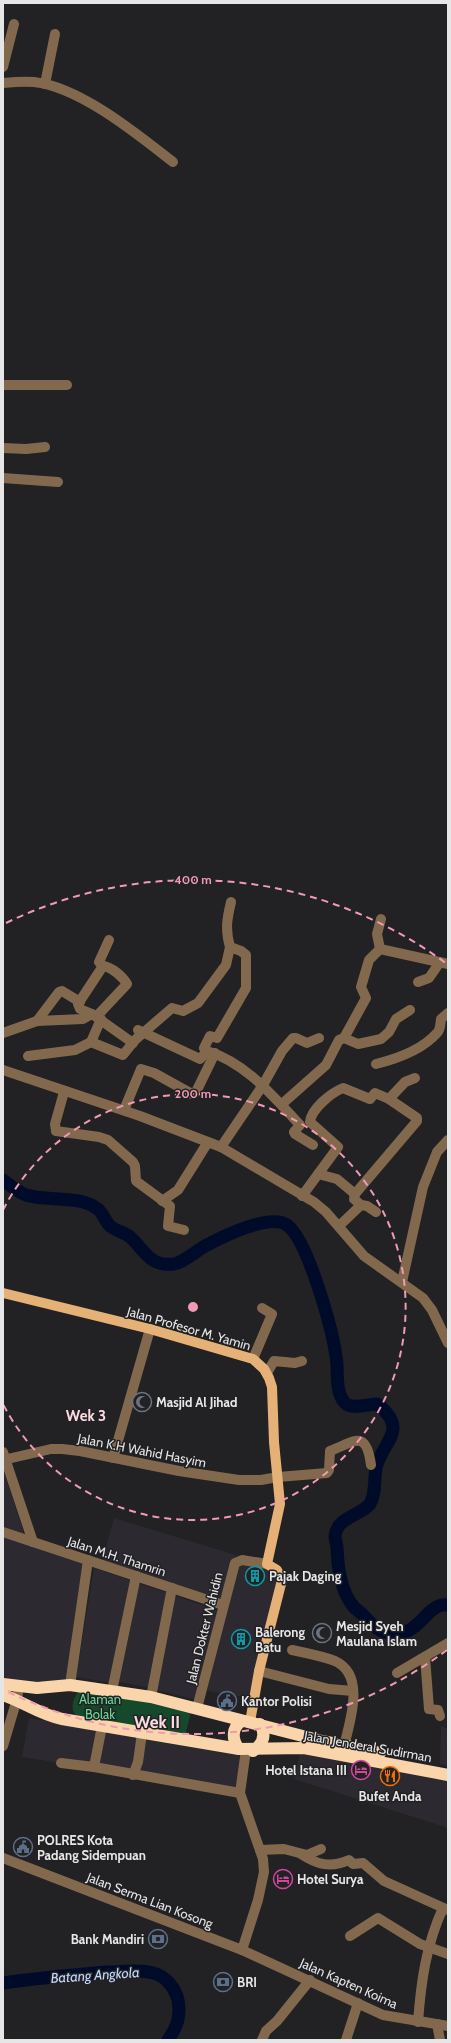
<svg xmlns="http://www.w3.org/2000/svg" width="451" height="2043" font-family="Cabin,sans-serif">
<rect width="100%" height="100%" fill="#222123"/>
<g fill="#2c2931">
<polygon points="3,1468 24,1534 3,1526"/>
<polygon points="114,1518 236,1555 222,1599 102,1562"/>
<polygon points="3,1533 86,1562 68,1683 3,1679"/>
<polygon points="240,1563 273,1570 278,1583 250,1698 207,1691 235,1569"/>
<polygon points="94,1568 132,1581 112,1683 76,1677"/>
<polygon points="136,1583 169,1593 150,1688 116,1681"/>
<polygon points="173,1595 219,1611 197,1700 156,1690"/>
<polygon points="29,1718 99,1730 91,1768 22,1757"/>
<polygon points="441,1726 448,1729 448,1766 440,1764"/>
<polygon points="103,1731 140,1739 131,1774 95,1768"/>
<polygon points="144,1739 243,1756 235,1795 136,1776"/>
<polygon points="301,1749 448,1779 448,1828 294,1779"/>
</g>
<path fill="#16492c" d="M78,1692L192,1708L185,1736L77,1717C70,1709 72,1701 78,1692Z"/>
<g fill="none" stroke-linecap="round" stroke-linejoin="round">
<g stroke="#000b29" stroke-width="13">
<path d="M3,1180C10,1185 18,1192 26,1195C47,1202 80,1194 99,1210C103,1214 105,1220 109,1225C115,1231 124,1232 130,1237C145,1250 149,1267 174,1264C184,1262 196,1251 205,1246C222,1237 269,1213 287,1225C308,1240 332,1329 336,1356C339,1371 334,1391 345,1403C352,1410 368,1404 377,1404C411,1430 381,1443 376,1468C374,1479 376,1494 370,1504C360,1516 337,1517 335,1536C335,1540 337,1545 337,1548C338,1568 340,1589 353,1606C356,1610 361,1612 364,1616C371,1623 375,1629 385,1632C420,1642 424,1602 448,1605"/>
<path d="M3,1983C37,1978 72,1975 107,1972C122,1972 138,1969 153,1973C166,1976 175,1988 178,2000C181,2017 177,2027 168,2040"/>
</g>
<g stroke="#82694e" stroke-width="10">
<polyline points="3,67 14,24"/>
<path d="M3,83C13,82 24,81 34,82C80,87 137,134 173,162"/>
<polyline points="45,84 55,34"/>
<polyline points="3,385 67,385"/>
<polyline points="3,448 26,449 45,447"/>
<polyline points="3,478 58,482"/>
<polyline points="381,919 377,934 380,949 448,964"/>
<polyline points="103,966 99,962 109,940"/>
<polyline points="418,982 429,978 440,962"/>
<path d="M92,1014L80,1009L78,1004L103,966C112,967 123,977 127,984L97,1016"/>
<polyline points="37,1021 59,992 62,991 80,1002"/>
<path d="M138,1030L200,1059L207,1051C246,1063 272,1095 300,1125L294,1132L295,1134L313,1145"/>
<polyline points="3,1033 37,1021 83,1019 92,1014 133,1043"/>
<polyline points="344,1038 366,998 361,987 369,960 380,949"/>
<polyline points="91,1042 101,1019"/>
<path d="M207,1051L204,1048L210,1036L217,1038L246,988V955L241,951L230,947C225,929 227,919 231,902"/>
<polyline points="28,1056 75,1050 91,1042 123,1055 135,1040 172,1008 183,1011 198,1003 223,969 226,965 230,947"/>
<path d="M376,1064C396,1059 422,1050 437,1033C441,1029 440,1024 441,1019L448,1013"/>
<polyline points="3,1070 140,1116 221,1147 314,1202 326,1212 364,1256 423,1298 432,1310 448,1343"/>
<polyline points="64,1092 55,1124 56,1131 99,1137 108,1140 133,1162 135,1166 136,1181 170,1206 168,1226 184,1230"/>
<polyline points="282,1104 326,1065 339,1040 344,1038 358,1044 381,1039 389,1032 396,1019 410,1010"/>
<polyline points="124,1110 141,1069 154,1073 192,1094 196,1092 215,1053"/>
<polyline points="221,1147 263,1085 282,1051 293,1038 296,1038 307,1043 319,1038"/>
<polyline points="318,1174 337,1179 355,1194"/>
<path d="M302,1196L338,1147L310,1122C311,1109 331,1093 343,1088L370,1099L375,1093L389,1099L405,1082L415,1078"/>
<polyline points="162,1201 178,1190 208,1142"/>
<polyline points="361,1205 367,1206 376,1212"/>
<polyline points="339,1226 361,1205 354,1199 355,1194 417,1121 417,1118 389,1099"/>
<polyline points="402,1282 423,1187 437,1152 448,1140"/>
<polyline points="253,1359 272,1314 262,1308"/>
<polyline points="267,1373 274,1361 295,1363 302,1361"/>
<polyline points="3,1452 33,1542"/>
<polyline points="113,1458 150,1329"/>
<path d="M3,1460L51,1449H62L80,1451L179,1471L239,1480H261L278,1477L327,1473L329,1470L330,1451C354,1442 366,1428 371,1465"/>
<polyline points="3,1532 223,1605"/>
<path d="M292,1650C306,1653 322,1656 335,1661C366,1675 350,1721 344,1746"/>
<polyline points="425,1657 429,1709 438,1710 440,1716"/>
<polyline points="259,1671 329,1689 353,1691"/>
<polyline points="397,1673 448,1643"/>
<polyline points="70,1685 88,1560"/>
<polyline points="112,1691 136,1576"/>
<polyline points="151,1697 172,1588"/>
<polyline points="197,1708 235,1563 242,1560 267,1564"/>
<polyline points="3,1746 17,1699 19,1686"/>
<polyline points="61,1763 94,1767 240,1793"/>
<polyline points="94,1767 102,1726"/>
<polyline points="133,1775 138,1762 142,1733"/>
<polyline points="260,1850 284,1849 307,1855 321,1849"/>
<path d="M301,1854C317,1865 331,1868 349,1860L353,1864L363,1863L384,1881L448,1910"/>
<polyline points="3,1858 242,1950 383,2015 448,2026"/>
<polyline points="350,1936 378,1918 420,1944 448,1954"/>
<polyline points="242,1950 258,1900 264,1872 263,1859 240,1793 246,1750"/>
<path d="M418,2022C421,1982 426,1945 443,1908"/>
<polyline points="437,2024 440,2040"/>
<polyline points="262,2040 266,2031 277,2021 310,1980"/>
<polyline points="346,2040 358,2003"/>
</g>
<polyline stroke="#e5b177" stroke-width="10" points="3,1293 150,1329 253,1359 264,1369 269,1378 272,1387 274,1442 280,1504 267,1564 277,1570 282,1580 259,1671 250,1722"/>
<g stroke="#fad4ab" stroke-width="12">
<polyline points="3,1684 37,1688 70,1685 151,1697 322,1741 380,1753"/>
<path d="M3,1695C24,1702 40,1715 62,1719L239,1749L304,1748L448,1775"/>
<path d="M239,1749C232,1740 231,1728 242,1721"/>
<path d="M253,1751C263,1744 267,1735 260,1724"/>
</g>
</g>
<g fill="none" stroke="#f19ab3" stroke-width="2" stroke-dasharray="7 5">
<path d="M3 1210A213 213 0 1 1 3 1404"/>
<path d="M447 1650A427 427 0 0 1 6 1691M6 923A427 427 0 0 1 447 964"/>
</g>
<defs>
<symbol id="mosque-ring" viewBox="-11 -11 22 22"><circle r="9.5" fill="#222123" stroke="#6b7280" stroke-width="1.5"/><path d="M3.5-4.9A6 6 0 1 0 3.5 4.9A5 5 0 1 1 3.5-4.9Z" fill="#6b7280"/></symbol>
<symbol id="building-ring" viewBox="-11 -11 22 22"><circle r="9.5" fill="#222123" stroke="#0f9aa8" stroke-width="1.5"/><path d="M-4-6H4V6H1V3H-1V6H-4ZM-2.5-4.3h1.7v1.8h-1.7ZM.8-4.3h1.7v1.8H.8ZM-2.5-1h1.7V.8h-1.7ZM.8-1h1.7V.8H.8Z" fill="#0f9aa8"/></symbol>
<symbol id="civic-ring" viewBox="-11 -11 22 22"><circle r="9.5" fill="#222123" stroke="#5c6f8a" stroke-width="1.5"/><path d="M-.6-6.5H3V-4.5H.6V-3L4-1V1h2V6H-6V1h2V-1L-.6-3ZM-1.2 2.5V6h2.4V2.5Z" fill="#5c6f8a"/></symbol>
<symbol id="hotel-ring" viewBox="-11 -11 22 22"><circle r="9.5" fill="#222123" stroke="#d1479c" stroke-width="1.5"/><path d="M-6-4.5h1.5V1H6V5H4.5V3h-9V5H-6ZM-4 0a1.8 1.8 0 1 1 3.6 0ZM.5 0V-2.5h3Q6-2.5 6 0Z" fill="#d1479c"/></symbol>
<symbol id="restaurant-ring" viewBox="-11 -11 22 22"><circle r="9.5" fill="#222123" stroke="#e8710a" stroke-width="1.5"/><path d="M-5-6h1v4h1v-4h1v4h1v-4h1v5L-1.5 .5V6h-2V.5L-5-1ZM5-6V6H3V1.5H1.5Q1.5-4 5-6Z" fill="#e8710a"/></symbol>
<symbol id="bank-ring" viewBox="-11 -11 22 22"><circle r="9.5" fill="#222123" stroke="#5c6f8a" stroke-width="1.5"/><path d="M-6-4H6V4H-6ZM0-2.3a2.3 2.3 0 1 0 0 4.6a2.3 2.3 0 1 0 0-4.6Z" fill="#5c6f8a"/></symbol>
</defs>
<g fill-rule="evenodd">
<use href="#mosque-ring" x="131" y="1391" width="22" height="22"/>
<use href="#building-ring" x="244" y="1565" width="22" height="22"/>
<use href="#mosque-ring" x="311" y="1622" width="22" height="22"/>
<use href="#building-ring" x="230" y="1628" width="22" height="22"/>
<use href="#civic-ring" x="216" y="1690" width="22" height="22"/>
<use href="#hotel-ring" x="350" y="1759" width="22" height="22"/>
<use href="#restaurant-ring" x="379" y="1765" width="22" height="22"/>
<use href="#civic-ring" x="12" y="1836" width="22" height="22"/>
<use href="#hotel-ring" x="272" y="1868" width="22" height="22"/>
<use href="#bank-ring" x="147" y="1928" width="22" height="22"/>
<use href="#bank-ring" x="212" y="1971" width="22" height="22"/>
</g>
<g text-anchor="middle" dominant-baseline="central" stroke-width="3" stroke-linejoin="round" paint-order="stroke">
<g font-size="13" fill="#e6e6e7" stroke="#222123">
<text transform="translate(189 1328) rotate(16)">Jalan Profesor M. Yamin</text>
<text transform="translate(142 1450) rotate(11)">Jalan K.H Wahid Hasyim</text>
<text transform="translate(117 1556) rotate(18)">Jalan M.H. Thamrin</text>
<text transform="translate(204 1628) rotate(-76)">Jalan Dokter Wahidin</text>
<text transform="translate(368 1746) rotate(10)">Jalan Jenderal Sudirman</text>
<text transform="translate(150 1900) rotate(21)">Jalan Serma Lian Kosong</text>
<text transform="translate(349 1983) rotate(24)">Jalan Kapten Koima</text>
</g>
<g font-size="13" font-weight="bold" fill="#e6e6e7" stroke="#222123" text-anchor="start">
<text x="156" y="1402">Masjid Al Jihad</text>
<text x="269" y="1576">Pajak Daging</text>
<text x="336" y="1626">Mesjid Syeh<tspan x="336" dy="15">Maulana Islam</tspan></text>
<text x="255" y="1632">Balerong<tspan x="255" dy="15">Batu</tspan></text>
<text x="241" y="1701">Kantor Polisi</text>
<text x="347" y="1770" text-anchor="end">Hotel Istana III</text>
<text x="390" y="1796" text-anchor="middle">Bufet Anda</text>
<text x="37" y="1840">POLRES Kota<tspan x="37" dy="15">Padang Sidempuan</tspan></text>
<text x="297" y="1879">Hotel Surya</text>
<text x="144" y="1939" text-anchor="end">Bank Mandiri</text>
<text x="237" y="1982">BRI</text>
</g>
<g font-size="13" fill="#67d995" stroke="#222123">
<text x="100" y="1699">Alaman<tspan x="100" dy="15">Bolak</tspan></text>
</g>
<g font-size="14" font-style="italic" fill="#bed9fd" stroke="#222123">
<text transform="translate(95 1975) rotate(-4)">Batang Angkola</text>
</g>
<g font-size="15" font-weight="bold" fill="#fcdae2" stroke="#222123">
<text x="86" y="1416">Wek 3</text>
</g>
<g font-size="17" font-weight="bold" fill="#fcdae2" stroke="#222123">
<text x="157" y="1722">Wek II</text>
</g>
</g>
<circle cx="193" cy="1307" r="6" fill="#f19ab3" stroke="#222123" stroke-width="2"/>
<g font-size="12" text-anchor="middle" font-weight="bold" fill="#f19ab3" stroke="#222123" stroke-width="3" stroke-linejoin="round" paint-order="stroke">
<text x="193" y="884">400 m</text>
<text x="193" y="1098">200 m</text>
</g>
<rect width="451" height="2043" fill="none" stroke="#e6e6e7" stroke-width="8"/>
</svg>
